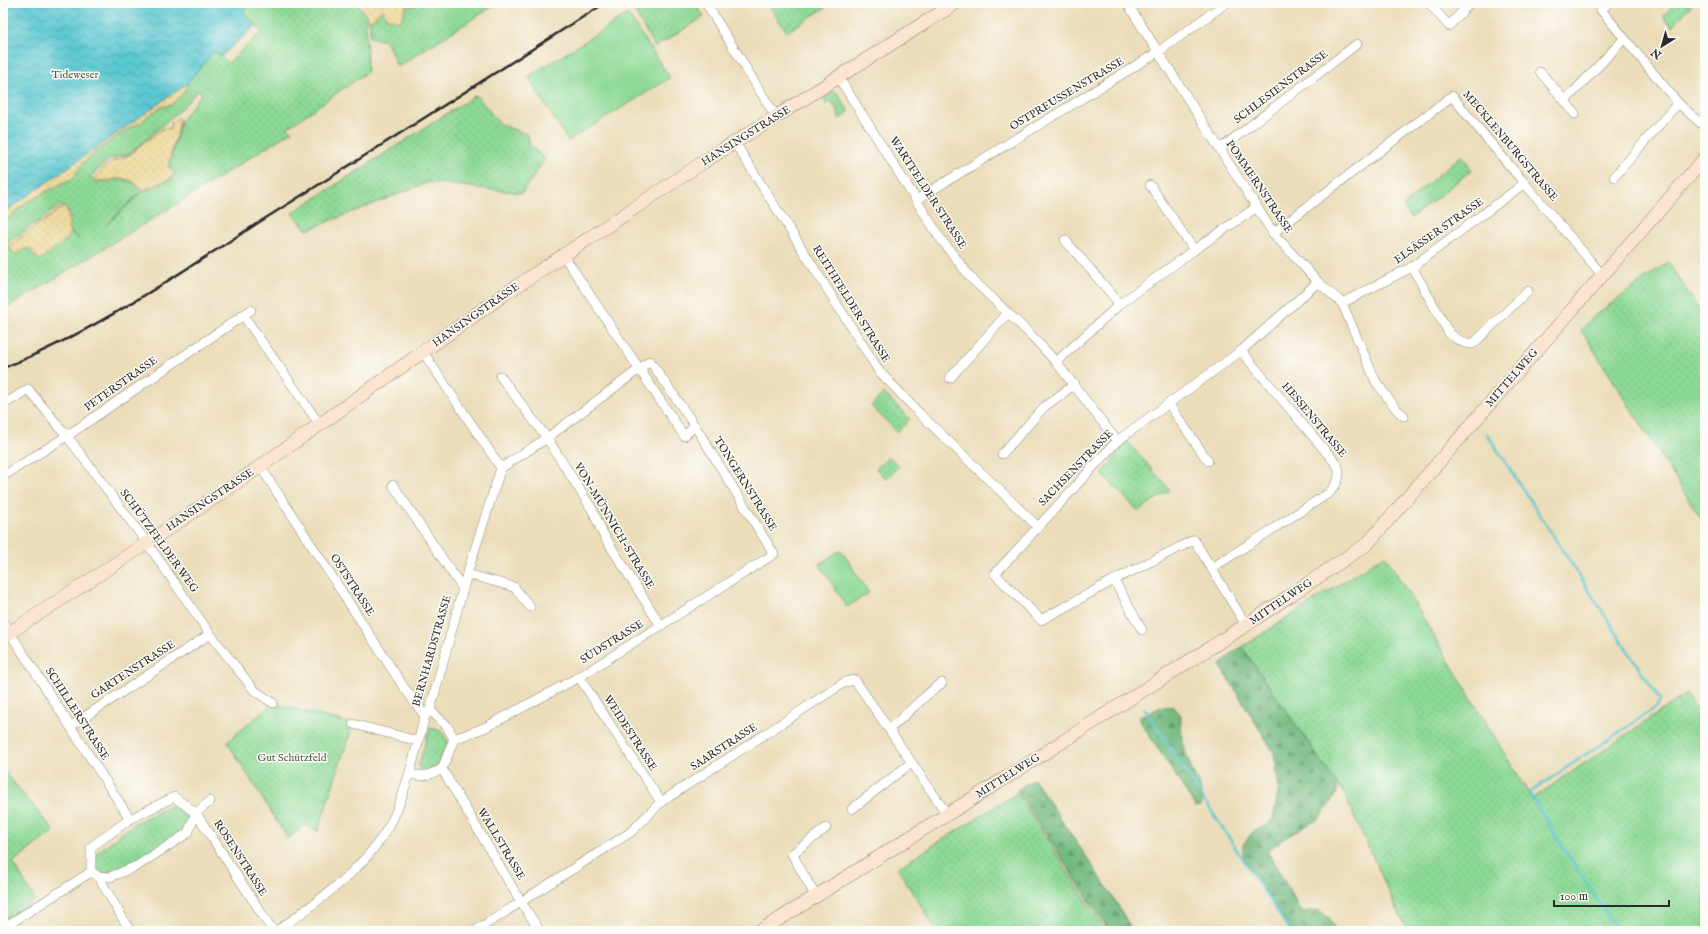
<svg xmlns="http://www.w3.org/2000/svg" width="1708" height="934" font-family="'IM FELL English',serif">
<defs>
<pattern id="grass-dots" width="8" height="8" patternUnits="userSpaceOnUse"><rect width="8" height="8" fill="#8dd996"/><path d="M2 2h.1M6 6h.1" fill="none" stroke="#7aba81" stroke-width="1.8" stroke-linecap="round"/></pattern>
<pattern id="forest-firs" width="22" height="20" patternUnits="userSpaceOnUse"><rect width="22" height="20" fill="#72b97f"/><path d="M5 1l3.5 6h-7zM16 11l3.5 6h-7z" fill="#5e9768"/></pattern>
<pattern id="sand-dots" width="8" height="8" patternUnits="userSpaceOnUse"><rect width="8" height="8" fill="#eeda9e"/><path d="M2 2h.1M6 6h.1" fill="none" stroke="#cb8" stroke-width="1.8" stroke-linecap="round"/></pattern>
<pattern id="water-waves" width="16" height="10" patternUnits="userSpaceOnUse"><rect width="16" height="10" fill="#5bc8d1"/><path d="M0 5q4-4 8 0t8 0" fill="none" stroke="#4ba3aa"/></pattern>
</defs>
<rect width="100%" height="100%" fill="#fdfcf7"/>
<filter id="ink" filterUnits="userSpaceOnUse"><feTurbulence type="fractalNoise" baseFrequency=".025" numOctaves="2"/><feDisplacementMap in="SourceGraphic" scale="8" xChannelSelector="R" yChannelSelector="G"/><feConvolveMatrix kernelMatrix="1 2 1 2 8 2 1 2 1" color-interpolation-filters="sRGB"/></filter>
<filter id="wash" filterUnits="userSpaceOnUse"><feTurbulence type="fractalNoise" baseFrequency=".012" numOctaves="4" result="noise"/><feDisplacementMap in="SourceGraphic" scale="16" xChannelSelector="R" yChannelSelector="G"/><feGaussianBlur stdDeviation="0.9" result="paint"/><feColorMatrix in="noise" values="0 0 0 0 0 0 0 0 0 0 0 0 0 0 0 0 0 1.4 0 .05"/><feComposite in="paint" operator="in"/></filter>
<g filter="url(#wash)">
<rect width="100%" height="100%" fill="#ebddba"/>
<g fill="url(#grass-dots)" stroke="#5c8260" fill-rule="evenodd">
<path d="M3,3H357L366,15L367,72L287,128L292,131L193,194L3,310V223L25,203L74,177L81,165L101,147L132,126L141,123L146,117L160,107L171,105L187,84L3,213ZM243,12L262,32L228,63L219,54ZM198,90L202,93L180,122L169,168L173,171L171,179L143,191L105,226L141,191C127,174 116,180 97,182L90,177L109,159L129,154L180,110ZM61,205L72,215L68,220L70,231L80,240L70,232L66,240L35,256L30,249H24L15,255L7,243Z"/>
<polygon points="422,3 498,3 397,67 387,42 370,37 370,21 383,9 406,7"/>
<polygon points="640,3 695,3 704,17 655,47 632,8"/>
<polygon points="767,3 832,3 787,32"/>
<polygon points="1675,3 1693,3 1672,27 1663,16"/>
<polygon points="834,92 838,94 849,112 840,119 838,115 839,114 831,101 826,104 823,99"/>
<polygon points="476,95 500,124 528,135 530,146 545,159 522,193 429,182 307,230 292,213"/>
<polygon points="1462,155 1472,170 1411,218 1403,205"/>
<polygon points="1668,262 1705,319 1705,525 1581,330 1593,317"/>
<polygon points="884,393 910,419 897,432 871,406"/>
<polygon points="1127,441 1170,490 1138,511 1102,474"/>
<polygon points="889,457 899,466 886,479 876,469"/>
<polygon points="1385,555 1532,799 1686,694 1705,721 1705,931 1409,931 1400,916 1344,794 1242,647"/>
<polygon points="273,703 353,724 318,831 305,825 288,839 227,742"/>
<polygon points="430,728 441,731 448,741 437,767 423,771 418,767"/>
<polygon points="3,770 54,831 13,862 35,900 3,921"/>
<polygon points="1017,793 1106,931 937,931 897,868"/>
<polygon points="174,804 185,807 193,816 186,833 137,865 101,875 93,872 94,855 135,823"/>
</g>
<g fill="url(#forest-firs)" stroke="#4e7255">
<polygon points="1242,647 1337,784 1337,793 1320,818 1280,841 1267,851 1294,898 1297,906 1304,912 1318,910 1329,918 1336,931 1290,931 1243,857 1243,844 1253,832 1266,826 1273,819 1279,788 1274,753 1220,665 1233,652"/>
<path d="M1163,706L1174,707L1181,715C1180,733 1184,748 1190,764C1194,777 1205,792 1201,806L1196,807L1138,718Z"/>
<polygon points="1034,779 1110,892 1133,931 1109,931 1017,790"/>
</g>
<g fill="url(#sand-dots)" stroke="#8c8264">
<polygon points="357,3 422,3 406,7 400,22 386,17 383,9 370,21"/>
<polygon points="188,83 183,94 171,105 160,107 146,117 141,123 132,126 101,147 81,165 74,177 25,203 3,223 3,213"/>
<path d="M178,118L180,122L169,160V168L174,172L171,179L144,190C121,171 121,182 95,181V179L102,169L111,162L132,154L138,147L163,128L170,129L171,123Z"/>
<path d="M66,207C70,216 68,225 70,234L66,240L40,260L35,256L30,249H24L15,255L9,246L60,209Z"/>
</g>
<g fill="#8dd996" stroke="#5c8260">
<polygon points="628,14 670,78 568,141 528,77"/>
<polygon points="841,550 869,593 847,607 819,564"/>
</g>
<polygon fill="url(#water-waves)" stroke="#437a7e" points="3,3 250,3 243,12 255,26 221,56 214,51 188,83 3,213"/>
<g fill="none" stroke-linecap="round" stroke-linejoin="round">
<g stroke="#5bc8d1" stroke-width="2.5">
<polyline points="1487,434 1660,700 1658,706 1529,793 1560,843 1618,931"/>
<polyline points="1144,708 1290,931"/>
</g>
</g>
</g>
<g filter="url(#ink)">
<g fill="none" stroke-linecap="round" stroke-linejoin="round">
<defs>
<g id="street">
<polyline points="706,3 776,117"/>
<polyline points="1127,3 1273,233 1318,282 1342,303 1376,382 1397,410 1404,416"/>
<polyline points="1429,3 1449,26 1470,3"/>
<polyline points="1608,3 1601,10 1678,103 1705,127"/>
<polyline points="1540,72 1565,101 1624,39"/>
<polyline points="839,78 940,238 971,278 1032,336 1056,362 1117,441"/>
<polyline points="1565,101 1575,114"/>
<polyline points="735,143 879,371 919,413 1037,526"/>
<polyline points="1220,149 1357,44"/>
<polyline points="1614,177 1678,103"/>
<polyline points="1150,185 1194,250"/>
<polyline points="916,200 1158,52 1226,3"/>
<path d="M1273,233L1452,96C1501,157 1552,215 1602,275"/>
<polyline points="1065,240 1120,304"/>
<polyline points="564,256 684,436 695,426"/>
<path d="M1412,267L1449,333C1456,339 1463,344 1473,344L1528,291"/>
<polyline points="1342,303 1412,267 1525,183"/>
<polyline points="243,315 320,425"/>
<polyline points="1056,362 1120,304 1194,250 1257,207"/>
<polyline points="500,376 547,438 593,511 603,534 661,626"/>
<polyline points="950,378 1007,314"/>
<polyline points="1168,403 1208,461"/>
<polyline points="3,405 28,389 67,436 147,543 210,634 254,690 273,703"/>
<polyline points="1002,454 1044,407 1075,384"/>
<polyline points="260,466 403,686 425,716"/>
<polyline points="3,476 67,436 251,310"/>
<polyline points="393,485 463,589"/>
<path d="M1212,568L1329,493C1337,484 1341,478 1338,466L1241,351"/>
<polyline points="467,574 514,587 530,607"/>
<polyline points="1114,580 1142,630"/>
<polyline points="3,622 130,819"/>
<polyline points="1246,625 1194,540 1114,580 1041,620 995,574 1117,441 1241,351 1318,282"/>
<polyline points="579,677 661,802"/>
<polyline points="353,724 418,741"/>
<polyline points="71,726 210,634"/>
<path d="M889,729C908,714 923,696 942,683"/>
<polyline points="454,739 484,728 579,677 774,554 695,426 650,361 547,438 501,468"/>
<polyline points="442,769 521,902 540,931"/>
<path d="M411,774C423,778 431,774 442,769L454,739L447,726L430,710"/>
<polygon points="174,797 196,813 188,833 137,866 110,877 98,876 91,872 91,847 130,819"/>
<polyline points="210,801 196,813 273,931"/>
<polyline points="852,809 911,763"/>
<polyline points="98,876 130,931"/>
<polyline points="815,895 792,854 826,828"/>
<polyline points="3,928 91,872"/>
<path d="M277,931C321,899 374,863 396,812C409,781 416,749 425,716L430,710L467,574L501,468L423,352"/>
<polyline points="475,931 631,832 661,802 845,682 855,680 947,814"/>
</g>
<g id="secondary">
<polyline points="3,637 147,543 238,482 505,294 702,163 956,3"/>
<polyline points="760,931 996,784 1246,625 1367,544 1705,158"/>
</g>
</defs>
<use href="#street" stroke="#8b8472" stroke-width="10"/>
<use href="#secondary" stroke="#8b8472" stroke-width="14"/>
<use href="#street" stroke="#fff" stroke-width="9"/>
<use href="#secondary" stroke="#fce5d0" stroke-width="13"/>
<path stroke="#2b2b2b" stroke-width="2.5" d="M3,368C95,332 178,274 261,221C376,149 490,76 605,3"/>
</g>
</g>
<g text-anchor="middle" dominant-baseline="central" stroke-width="3" stroke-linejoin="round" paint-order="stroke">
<g font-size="11" fill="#485f4b" stroke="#fdfcf7">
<text x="75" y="75">Tideweser</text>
<text x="292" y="758">Gut Schützfeld</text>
</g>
<g font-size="11" fill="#2b2b2b" stroke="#fdfcf7">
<text transform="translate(1281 87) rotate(-37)">SCHLESIENSTRASSE</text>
<text transform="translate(1067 94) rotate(-31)">OSTPREUSSENSTRASSE</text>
<text transform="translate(746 136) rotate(-32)">HANSINGSTRASSE</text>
<text transform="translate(1510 146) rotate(50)">MECKLENBURGSTRASSE</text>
<text transform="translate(1259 187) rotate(56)">POMMERNSTRASSE</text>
<text transform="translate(928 193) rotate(57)">WARTFELDER STRASSE</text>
<text transform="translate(1439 231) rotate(-35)">ELSÄSSER STRASSE</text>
<text transform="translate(851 304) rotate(58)">REITHFELDER STRASSE</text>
<text transform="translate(476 315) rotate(-35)">HANSINGSTRASSE</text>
<text transform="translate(1512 378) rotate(-49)">MITTELWEG</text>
<text transform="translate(121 384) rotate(-35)">PETERSTRASSE</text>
<text transform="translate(1314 420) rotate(50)">HESSENSTRASSE</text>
<text transform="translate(1076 468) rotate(-46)">SACHSENSTRASSE</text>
<text transform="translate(745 484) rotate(58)">TONGERNSTRASSE</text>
<text transform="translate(210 500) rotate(-34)">HANSINGSTRASSE</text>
<text transform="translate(614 526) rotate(59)">VON-MÜNNICH-STRASSE</text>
<text transform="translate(159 541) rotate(54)">SCHÜTZFELDER WEG</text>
<text transform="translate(352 585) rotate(57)">OSTSTRASSE</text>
<text transform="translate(1281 602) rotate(-34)">MITTELWEG</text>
<text transform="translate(612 642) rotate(-32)">SÜDSTRASSE</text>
<text transform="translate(432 651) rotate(-74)">BERNHARDSTRASSE</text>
<text transform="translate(133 670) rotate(-33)">GARTENSTRASSE</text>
<text transform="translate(77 714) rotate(57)">SCHILLERSTRASSE</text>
<text transform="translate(630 733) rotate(57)">WEIDESTRASSE</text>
<text transform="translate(724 747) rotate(-33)">SAARSTRASSE</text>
<text transform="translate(1008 776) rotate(-32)">MITTELWEG</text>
<text transform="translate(501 844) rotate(59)">WALLSTRASSE</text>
<text transform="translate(240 858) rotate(57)">ROSENSTRASSE</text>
</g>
</g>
<rect width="1708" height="934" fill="none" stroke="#fdfcf7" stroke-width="16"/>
<g transform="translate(1662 46) rotate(217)" stroke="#fdfcf7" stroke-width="3" paint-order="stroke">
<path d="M0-3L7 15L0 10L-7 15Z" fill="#2b2b2b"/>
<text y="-6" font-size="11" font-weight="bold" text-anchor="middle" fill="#2b2b2b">N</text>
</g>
<path d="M1554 900v6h115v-6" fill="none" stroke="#2b2b2b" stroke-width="2"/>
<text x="1560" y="900" font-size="12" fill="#2b2b2b" stroke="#fdfcf7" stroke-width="3" paint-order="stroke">100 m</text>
</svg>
